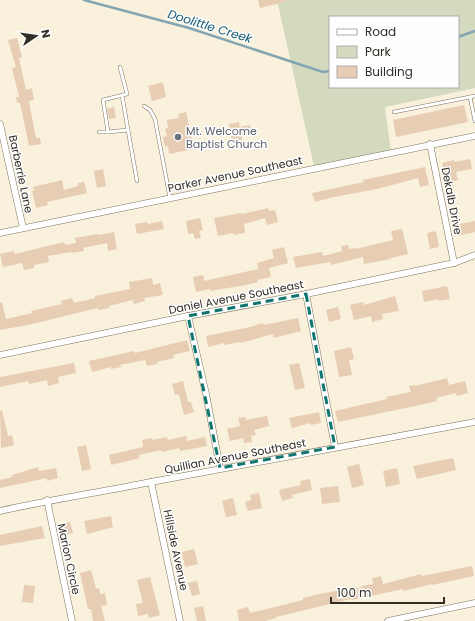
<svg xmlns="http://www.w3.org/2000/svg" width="475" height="621" font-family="Poppins,sans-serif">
<rect width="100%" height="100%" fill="#f9f1dc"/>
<path fill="#d4dabe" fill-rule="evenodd" d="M277,0H475V88L385,107L391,152L314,166ZM330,17H458V87H330Z"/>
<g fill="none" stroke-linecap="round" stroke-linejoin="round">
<g stroke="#81a5b3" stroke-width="2.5">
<polyline points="84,0 189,28 323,72 330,71"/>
<polyline points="458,37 475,31"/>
</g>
</g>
<g fill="#e6cdb3">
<polygon points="258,0 285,0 285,2 260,8"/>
<polygon points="17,38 22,57 19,58 26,90 32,88 34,100 29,101 36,138 40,138 41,144 29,146 20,103 17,103 16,97 19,97 12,68 16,67 8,40"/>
<polygon points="163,82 166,97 152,101 148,86"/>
<polygon points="464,105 468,122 396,137 393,120"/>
<polygon points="114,107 116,118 109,119 107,109"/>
<polygon points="186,112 194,149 169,154 168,146 165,147 163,137 167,136 165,129 168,128 167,120 179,118 178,114"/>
<polygon points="239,122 240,127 250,125 252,134 242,136 242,140 232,142 229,124"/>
<polygon points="470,159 472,169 456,172 458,180 452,182 454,188 448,189 442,163 454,160 454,162"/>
<polygon points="425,167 429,185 420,187 418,178 377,189 334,197 315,202 312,193 364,182 363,180"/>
<polygon points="103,169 106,186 97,188 94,171"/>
<polygon points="62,180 64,190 78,186 78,183 84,182 87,193 47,202 48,205 36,208 32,191 34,191 33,187"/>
<polygon points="268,208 269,211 275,210 278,222 267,225 265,218 244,224 245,233 234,235 233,233 218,236 214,218 241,213 242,214"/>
<polygon points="200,218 203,230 199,231 201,238 195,239 193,233 188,234 186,221"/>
<polygon points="162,221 164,229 137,234 135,224 147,222 148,224"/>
<polygon points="475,221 475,232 457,236 455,225"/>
<polygon points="402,229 408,254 391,258 391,259 364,264 363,257 331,265 330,262 296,268 293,257 322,252 323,256 342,251 341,246 348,245 349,249 355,248 356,249 393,240 391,231"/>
<polygon points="436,231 439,247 430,249 427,233"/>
<polygon points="114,232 117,249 108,251 107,243 83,248 84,251 71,253 71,252 48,256 49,262 34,265 34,268 24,270 22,263 3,267 0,254 14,251 15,254 64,242 65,245 76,243 75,238 97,234 98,235"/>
<polygon points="284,247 288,263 269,268 271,277 257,280 258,282 246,285 210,291 210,289 196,292 193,277 203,275 204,281 258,269 257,263 274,258 272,250"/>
<polygon points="152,278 153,285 160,283 163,295 144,298 145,301 134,304 133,300 109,306 110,308 98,310 98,308 28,325 0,330 0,303 2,302 6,319 32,313 31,311 62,304 61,301 72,298 74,303 95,298 95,296 130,289 129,282"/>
<polygon points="447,286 450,299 438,301 438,299 424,302 422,291"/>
<polygon points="395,296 399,311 382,314 383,319 372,322 371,316 354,320 350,305 363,302 364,305"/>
<polygon points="338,307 341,319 329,322 326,310"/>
<polygon points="298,318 301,331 274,338 273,334 241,343 241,342 224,345 224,343 208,347 206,336 255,326 255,325 263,323 264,325"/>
<polygon points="187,340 190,351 173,355 174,358 157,362 157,364 147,366 145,360 120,365 121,367 111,369 111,367 92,372 89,361 134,351 135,353"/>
<polygon points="351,347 354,359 349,360 352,375 339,377 334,351"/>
<polygon points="74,363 76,373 58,377 59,383 48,386 47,380 29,384 28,381 0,387 0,377"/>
<polygon points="299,363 305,388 295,390 289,365"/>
<polygon points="447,378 449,385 465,381 468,393 457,396 456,393 436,398 437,401 420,405 338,422 335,411 387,399 386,397 411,392 409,386 415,385 415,386"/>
<polygon points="183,381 188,402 191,402 194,412 184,415 179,394 175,395 172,384"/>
<polygon points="2,410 8,436 12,435 14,445 1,448 0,411"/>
<polygon points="319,412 321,423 311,425 310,423 292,428 289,418"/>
<polygon points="267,416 269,426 254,430 256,435 251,436 252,442 244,443 243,438 230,441 227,429 240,426 238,418 245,417 246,420"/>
<polygon points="186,436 187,441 205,437 207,446 180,451 179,448 162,452 161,450 139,455 140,458 111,465 109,455 143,447 142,440 152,438 152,440 167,437 168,440"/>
<polygon points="86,445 91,469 82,471 77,447"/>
<polygon points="453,458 456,470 417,479 413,466"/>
<polygon points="359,464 364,485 352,488 347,467"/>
<polygon points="38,467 39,471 56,468 58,478 47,481 47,478 0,488 0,480 12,477 12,475"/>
<polygon points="397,468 400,484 386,487 383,471"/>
<polygon points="310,479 312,490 292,495 293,498 282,501 279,490 301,485 300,481"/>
<polygon points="338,486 340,502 322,504 320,488"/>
<polygon points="259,493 262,508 248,511 245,502 251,500 250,495"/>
<polygon points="233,498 237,515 226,517 222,501"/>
<polygon points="111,516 113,527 87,534 84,521"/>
<polygon points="70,522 73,533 63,535 60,524"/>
<polygon points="42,526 45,538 0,546 0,535"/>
<polygon points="194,549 198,564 185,567 182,552"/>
<polygon points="472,566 474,576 432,585 432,584 403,591 403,589 352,600 351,599 276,617 276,618 265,621 239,621 237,610 248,607 250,613 303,600 303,598 319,594 341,590 341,592 362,587 362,586 373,584 372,578 381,576 383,584 421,574 422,576"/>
<polygon points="91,570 96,589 99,588 100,594 105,593 107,605 101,606 105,621 93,621 91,609 88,609 80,573"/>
<polygon points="150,577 160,615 149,618 148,614 138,616 136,604 143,603 137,580"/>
<polygon points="197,581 200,594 192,596 188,583"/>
<polygon points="24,585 35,586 33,603 22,602"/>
<polygon points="203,606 206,621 197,621 194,608"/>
</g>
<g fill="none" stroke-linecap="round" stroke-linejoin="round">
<defs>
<g id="lane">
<polyline points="120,67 127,94 103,100 108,132 128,130 122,95"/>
<polyline points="470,97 475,121"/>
<polyline points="144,106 150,110 155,119 170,198"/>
<polyline points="394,112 475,96"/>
<polyline points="128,130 137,181"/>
<polyline points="99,132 108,132"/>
</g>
<g id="street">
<polyline points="0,124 23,228"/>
<polyline points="430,144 454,263"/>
<polyline points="0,233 475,136"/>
<polyline points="306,294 335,447"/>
<polyline points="188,316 206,394 220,468"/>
<polyline points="0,355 188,316 306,294 454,263 475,255"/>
<polyline points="151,482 180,621"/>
<polyline points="47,500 72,621"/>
<path d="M0,511C50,500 101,492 151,482C259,461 367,441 475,422"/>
<polyline points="388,621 475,603"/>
</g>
</defs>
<use href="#lane" stroke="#7b7360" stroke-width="4"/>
<use href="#street" stroke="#7b7360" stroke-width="7"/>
<use href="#lane" stroke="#fff" stroke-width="3"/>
<use href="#street" stroke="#fff" stroke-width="6"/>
</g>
<path fill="none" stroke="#0f766e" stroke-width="3" stroke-dasharray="8 5" stroke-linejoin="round" d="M306,294L335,447L220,468L188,316Z"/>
<circle fill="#6b7280" stroke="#fefefe" stroke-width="1.5" cx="178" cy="137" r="4"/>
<g text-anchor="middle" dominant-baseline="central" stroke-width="3" stroke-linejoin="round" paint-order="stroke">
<g font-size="11" fill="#5b616d" stroke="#fefefe" text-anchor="start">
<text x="186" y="131">Mt. Welcome<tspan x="186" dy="13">Baptist Church</tspan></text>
</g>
<g font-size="11" fill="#322e26" stroke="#fefefe">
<text transform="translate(21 174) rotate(78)">Barberrie Lane</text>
<text transform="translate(235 174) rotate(-12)">Parker Avenue Southeast</text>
<text transform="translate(452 201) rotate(79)">Dekalb Drive</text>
<text transform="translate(236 297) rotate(-11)">Daniel Avenue Southeast</text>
<text transform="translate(235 456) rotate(-11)">Quillian Avenue Southeast</text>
<text transform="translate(176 550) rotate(78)">Hillside Avenue</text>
<text transform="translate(69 559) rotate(78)">Marion Circle</text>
</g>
<g font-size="12" font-style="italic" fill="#165d72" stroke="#fefefe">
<text transform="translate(210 26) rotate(17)">Doolittle Creek</text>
</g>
</g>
<rect x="329" y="16" width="130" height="72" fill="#fefefe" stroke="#acaba8"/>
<rect x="337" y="29" width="20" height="6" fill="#ffffff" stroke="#acaba8"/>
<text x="365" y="36" font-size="12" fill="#322e26">Road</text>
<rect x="337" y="46" width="20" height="12" fill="#d4dabe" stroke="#acaba8"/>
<text x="365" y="56" font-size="12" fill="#322e26">Park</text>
<rect x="337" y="66" width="20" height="12" fill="#e6cdb3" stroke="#acaba8"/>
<text x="365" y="76" font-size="12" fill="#322e26">Building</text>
<g transform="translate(36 36) rotate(77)" stroke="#fefefe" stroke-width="3" paint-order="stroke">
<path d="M0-3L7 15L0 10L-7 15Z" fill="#322e26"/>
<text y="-6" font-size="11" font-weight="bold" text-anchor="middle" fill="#322e26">N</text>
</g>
<path d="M331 597v6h113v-6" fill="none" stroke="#322e26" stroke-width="2"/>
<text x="337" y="597" font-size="12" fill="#322e26" stroke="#fefefe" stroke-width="3" paint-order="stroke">100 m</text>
</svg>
